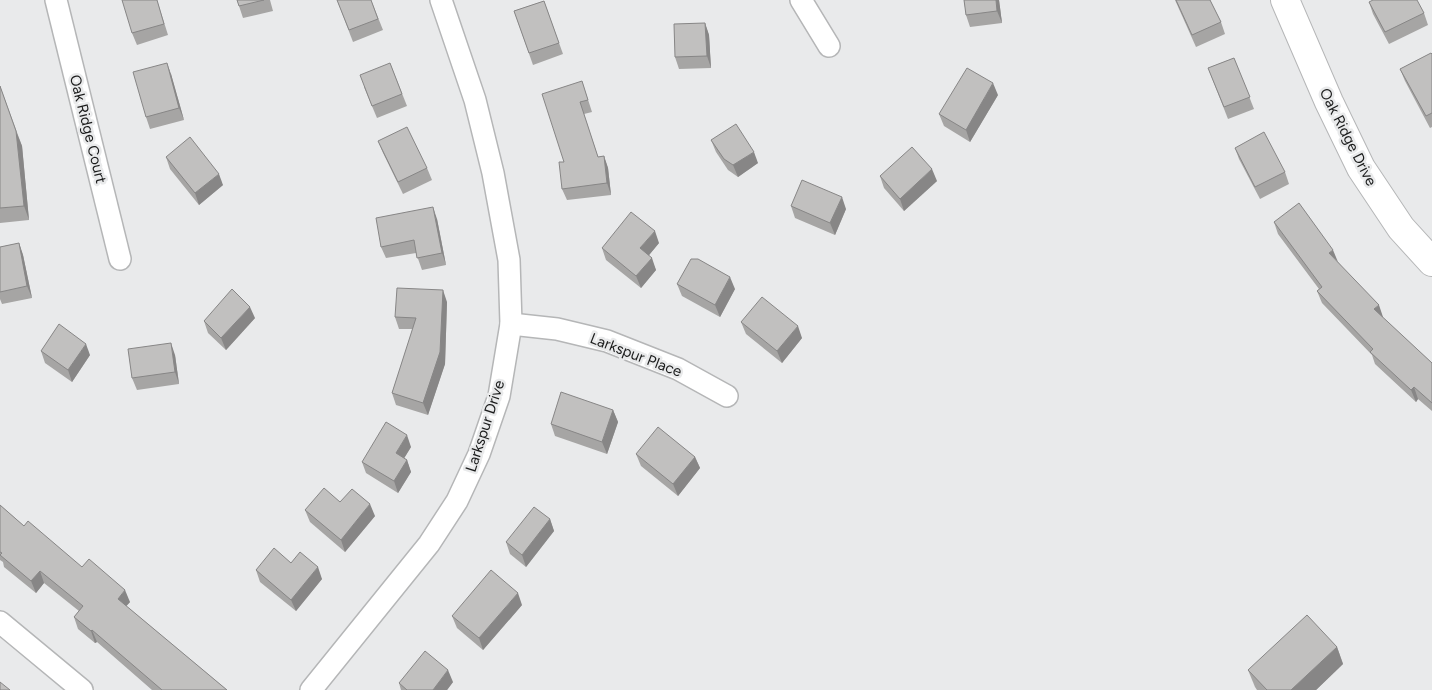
<svg xmlns="http://www.w3.org/2000/svg" width="1432" height="690" font-family="Figtree,sans-serif">
<rect width="100%" height="100%" fill="#e9eaeb"/>
<g fill="none" stroke-linecap="round" stroke-linejoin="round">
<defs>
<g id="street">
<polyline points="56,0 120,259"/>
<polyline points="801,0 829,46"/>
<polyline points="511,324 557,329 607,341 678,369 727,396"/>
<polyline points="0,622 82,690"/>
<polyline points="311,690 429,544 457,501 479,454 499,396 511,324 509,260 493,173 475,100 441,0"/>
</g>
<polyline id="secondary" points="1285,0 1329,102 1361,168 1401,228 1432,262"/>
</defs>
<use href="#street" stroke="#b5b6b7" stroke-width="24"/>
<use href="#secondary" stroke="#b5b6b7" stroke-width="30"/>
<use href="#street" stroke="#fff" stroke-width="21"/>
<use href="#secondary" stroke="#fff" stroke-width="28"/>
</g>
<g fill="#a6a5a4">
<polygon points="157,0 168,35 137,45 132,33"/>
<polygon points="237,0 270,0 273,11 243,18"/>
<polygon points="337,0 371,0 383,30 353,42"/>
<polygon points="964,0 999,0 1002,23 970,27 966,15"/>
<polygon points="1175,0 1210,0 1221,22 1225,34 1196,47"/>
<polygon points="544,1 563,54 533,65 514,11"/>
<polygon points="1369,2 1424,13 1428,25 1389,44 1373,14"/>
<polygon points="705,23 709,35 711,68 679,69 675,57"/>
<polygon points="1432,54 1432,127 1430,128 1405,81 1400,69"/>
<polygon points="1234,58 1254,109 1228,119 1208,68"/>
<polygon points="390,63 407,106 377,118 364,87"/>
<polygon points="171,74 184,120 150,129 146,117"/>
<polygon points="582,81 592,112 584,114 598,157 604,156 608,168 611,195 567,200 562,189 564,162"/>
<polygon points="0,86 22,146 29,220 0,223"/>
<polygon points="998,95 970,142 944,126 939,114"/>
<polygon points="711,140 758,163 738,177 728,170 716,152"/>
<polygon points="378,141 427,168 432,180 403,194 383,153"/>
<polygon points="1235,148 1285,172 1289,184 1260,199 1239,159"/>
<polygon points="166,157 223,185 199,205 170,169"/>
<polygon points="880,176 937,181 904,211 884,188"/>
<polygon points="791,206 846,209 835,235 795,218"/>
<polygon points="437,219 446,265 422,270 416,253 386,258 381,247"/>
<polygon points="1274,222 1338,262 1383,317 1382,317 1432,363 1432,411 1418,399 1416,402 1375,364 1372,355 1322,303 1317,291 1319,289 1278,234"/>
<polygon points="19,243 23,255 32,298 2,304 0,299 0,247"/>
<polygon points="659,243 649,255 656,270 641,288 606,260 602,248"/>
<polygon points="677,284 735,289 720,317 682,296"/>
<polygon points="447,302 445,364 428,415 396,405 392,393 413,329 399,329 395,317"/>
<polygon points="255,318 226,350 208,333 204,321"/>
<polygon points="741,322 802,338 782,363 746,334"/>
<polygon points="41,351 90,355 72,382 45,363"/>
<polygon points="175,355 179,384 137,390 132,378"/>
<polygon points="613,410 618,422 607,454 555,436 551,424"/>
<polygon points="411,447 404,458 407,460 411,472 398,493 366,473 362,462"/>
<polygon points="636,454 695,457 700,468 678,496 641,466"/>
<polygon points="340,502 375,516 345,552 310,522 305,510"/>
<polygon points="0,505 24,526 130,602 126,606 227,690 152,690 97,642 95,643 78,629 74,617 79,611 44,583 36,593 4,567 3,562 0,560"/>
<polygon points="550,519 554,531 526,567 510,554 506,542"/>
<polygon points="291,563 322,579 296,611 260,582 256,570"/>
<polygon points="522,605 483,650 457,628 452,616"/>
<polygon points="1337,647 1343,664 1316,690 1257,690 1255,687 1248,670"/>
<polygon points="453,682 447,690 401,690 399,683"/>
</g>
<g fill="#878686">
<polygon points="996,0 999,0 1002,23 997,11"/>
<polygon points="705,23 709,35 711,68 707,56"/>
<polygon points="167,63 171,74 184,120 179,108"/>
<polygon points="993,83 998,95 970,142 966,130"/>
<polygon points="16,131 22,146 29,220 24,206"/>
<polygon points="754,152 758,163 738,177 733,165"/>
<polygon points="604,156 608,168 611,195 607,183"/>
<polygon points="932,169 937,181 904,211 900,199"/>
<polygon points="219,174 223,185 199,205 195,193"/>
<polygon points="842,197 846,209 835,235 830,223"/>
<polygon points="433,207 437,219 446,265 442,253"/>
<polygon points="655,231 659,243 645,260 640,248"/>
<polygon points="19,243 23,255 32,298 27,286"/>
<polygon points="1333,250 1338,262 1329,253"/>
<polygon points="652,258 656,270 641,288 636,276"/>
<polygon points="730,277 735,289 720,317 715,305"/>
<polygon points="443,290 447,302 445,364 428,415 423,403"/>
<polygon points="1379,305 1383,317 1378,321 1374,309"/>
<polygon points="250,307 255,318 226,350 221,338"/>
<polygon points="798,326 802,338 782,363 777,351"/>
<polygon points="171,343 175,355 179,384 175,372"/>
<polygon points="86,344 90,355 72,382 68,370"/>
<polygon points="1414,387 1418,399 1416,402 1411,390"/>
<polygon points="613,410 618,422 607,454 602,442"/>
<polygon points="407,435 411,447 400,465 396,453"/>
<polygon points="695,457 700,468 678,496 673,484"/>
<polygon points="407,460 411,472 398,493 394,481"/>
<polygon points="370,504 375,516 345,552 341,540"/>
<polygon points="550,519 554,531 526,567 522,555"/>
<polygon points="318,567 322,579 296,611 291,600"/>
<polygon points="40,571 44,583 36,593 31,581"/>
<polygon points="125,590 130,602 122,611 118,599"/>
<polygon points="518,593 522,605 483,650 479,638"/>
<polygon points="92,630 97,642 95,643 91,631"/>
<polygon points="1337,647 1343,664 1316,690 1291,690"/>
<polygon points="448,670 453,682 447,690 433,690"/>
</g>
<g fill="#c1c0bf" stroke="#878686">
<polygon points="122,0 157,0 164,24 132,33"/>
<polygon points="237,0 264,0 239,6"/>
<polygon points="337,0 371,0 378,19 349,30"/>
<polygon points="964,0 996,0 997,11 966,15"/>
<polygon points="1176,0 1210,0 1221,22 1192,35"/>
<polygon points="1373,0 1417,0 1424,13 1385,32 1369,2"/>
<polygon points="544,1 559,43 529,53 514,11"/>
<polygon points="705,23 707,56 675,57 674,24"/>
<polygon points="1431,53 1432,54 1432,113 1426,116 1400,69"/>
<polygon points="1234,58 1250,97 1224,107 1208,68"/>
<polygon points="167,63 179,108 146,117 133,72"/>
<polygon points="390,63 402,94 372,106 360,75"/>
<polygon points="967,68 993,83 966,130 939,114"/>
<polygon points="582,81 588,100 580,102 598,157 604,156 607,183 562,189 559,162 564,162 542,94"/>
<polygon points="0,86 16,131 24,206 0,208"/>
<polygon points="736,124 754,152 733,165 724,159 711,140"/>
<polygon points="407,127 427,168 398,182 378,141"/>
<polygon points="1264,132 1285,172 1255,187 1235,148"/>
<polygon points="190,137 219,174 195,193 166,157"/>
<polygon points="912,147 932,169 900,199 880,176"/>
<polygon points="802,180 842,197 830,223 791,206"/>
<polygon points="1299,203 1333,250 1329,253 1379,305 1374,309 1432,363 1432,403 1414,387 1411,390 1370,352 1373,349 1317,291 1322,287 1274,222"/>
<polygon points="433,207 442,253 417,258 414,240 381,247 376,218"/>
<polygon points="631,212 655,231 640,248 652,258 636,276 602,248"/>
<polygon points="19,243 27,286 0,292 0,247"/>
<polygon points="691,259 698,259 730,277 715,305 677,284"/>
<polygon points="397,288 443,290 440,352 423,403 392,393 416,318 395,317"/>
<polygon points="232,289 250,307 221,338 204,321"/>
<polygon points="762,297 798,326 777,351 741,322"/>
<polygon points="59,324 86,344 68,370 41,351"/>
<polygon points="171,343 175,372 132,378 128,349"/>
<polygon points="561,392 613,410 602,442 551,424"/>
<polygon points="386,422 407,435 396,453 407,460 394,481 362,462"/>
<polygon points="658,427 695,457 673,484 636,454"/>
<polygon points="324,488 340,502 352,489 370,504 341,540 305,510"/>
<polygon points="0,505 24,526 28,521 82,567 89,559 125,590 118,599 227,690 162,690 92,630 91,631 74,617 83,606 40,571 31,581 0,555 2,553 0,552"/>
<polygon points="534,507 550,519 522,555 506,542"/>
<polygon points="274,548 291,563 300,552 318,567 291,600 256,570"/>
<polygon points="491,570 518,593 479,638 452,616"/>
<polygon points="1307,615 1337,647 1291,690 1267,690 1248,670"/>
<polygon points="425,651 448,670 433,690 407,690 399,683"/>
<polygon points="0,682 10,690 0,690"/>
</g>
<g text-anchor="middle" dominant-baseline="central" stroke-width="5" stroke-linejoin="round" paint-order="stroke">
<g font-size="15" fill="#1a1b1b" stroke="#e9eaeb">
<text transform="translate(88 129) rotate(76)">Oak Ridge Court</text>
<text transform="translate(1348 137) rotate(63)">Oak Ridge Drive</text>
<text transform="translate(636 355) rotate(21)">Larkspur Place</text>
<text transform="translate(485 426) rotate(-72)">Larkspur Drive</text>
</g>
</g>
</svg>
